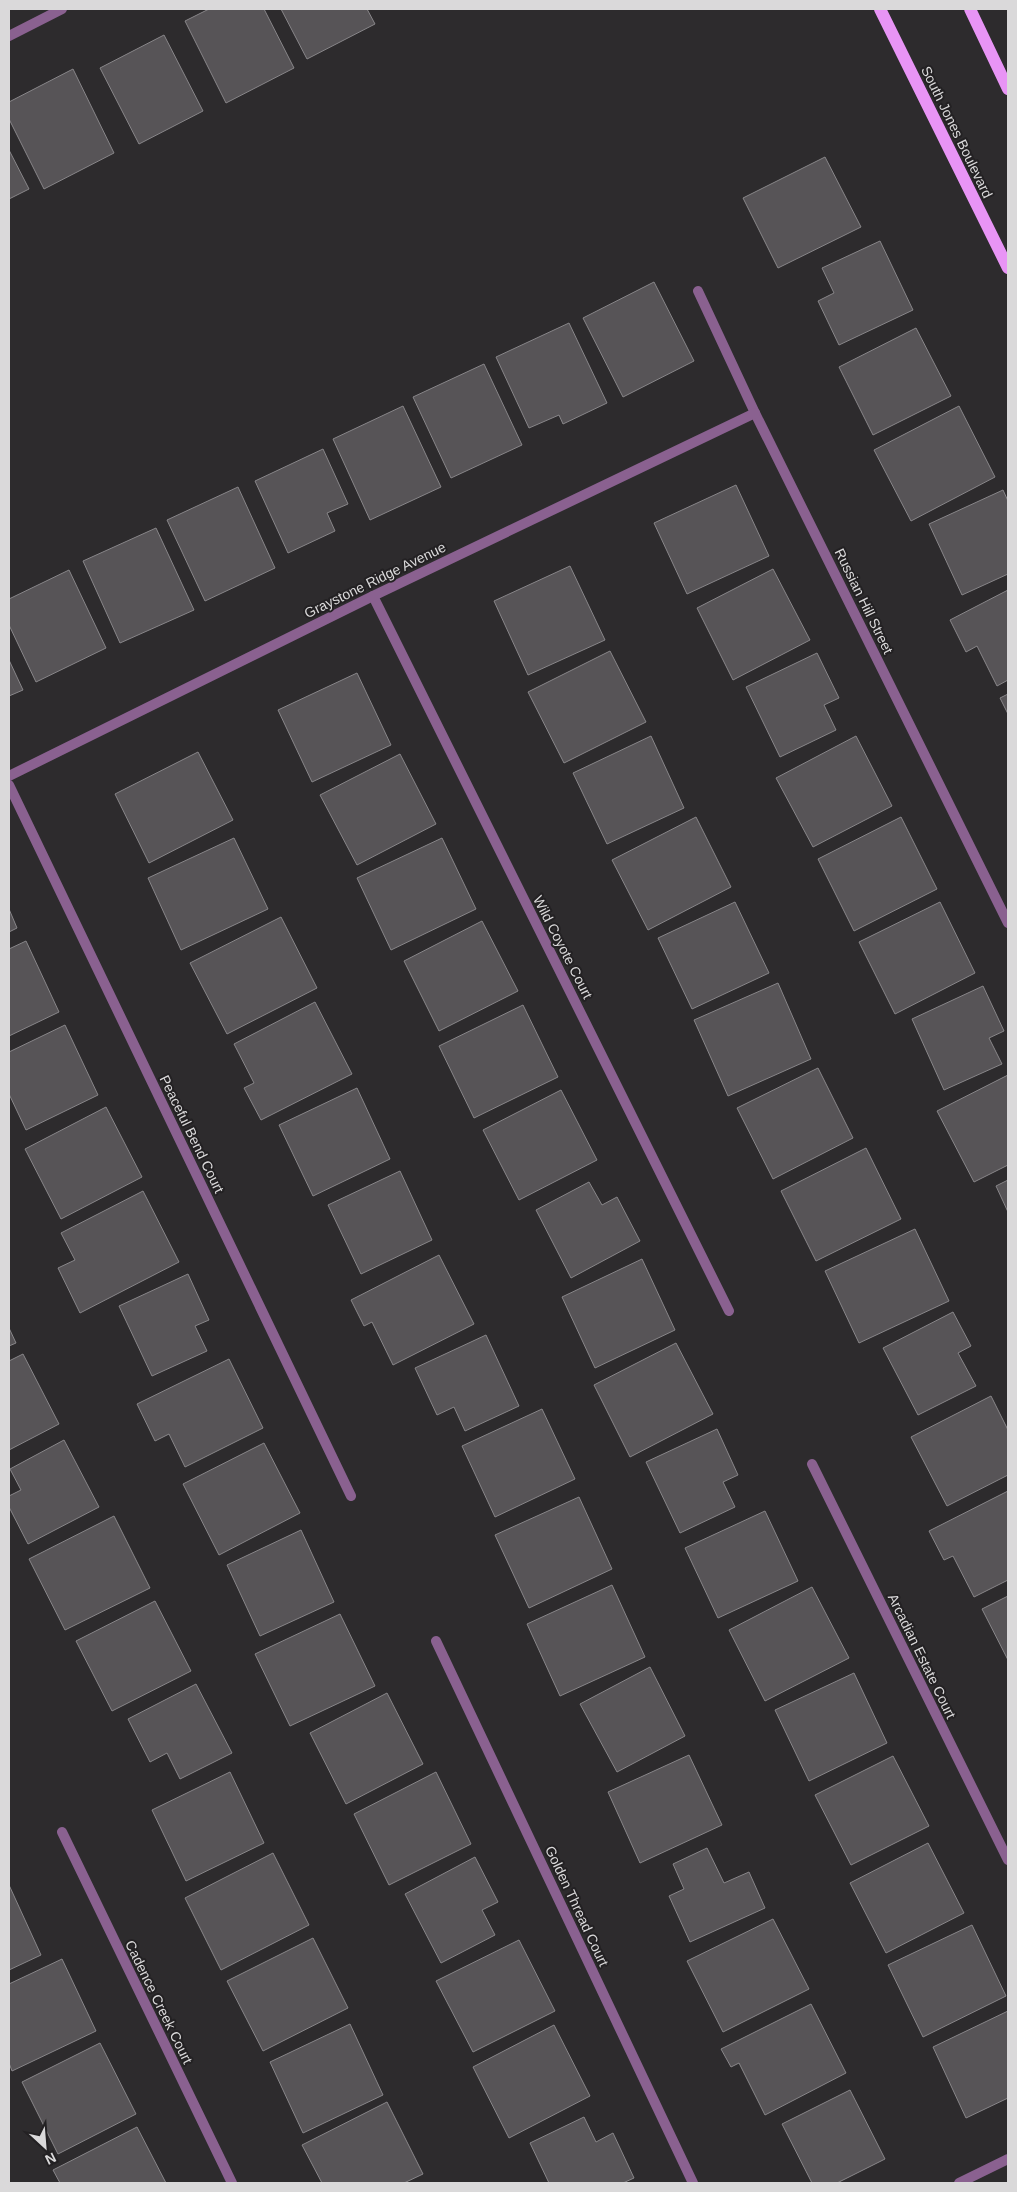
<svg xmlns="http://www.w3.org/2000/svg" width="1017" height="2192" font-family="Arial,sans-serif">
<rect width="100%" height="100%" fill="#2d2b2d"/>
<g fill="#575457" stroke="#888689">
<polygon points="209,9 264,9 294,68 226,103 185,21"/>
<polygon points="281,9 367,9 375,24 307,59"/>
<polygon points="164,35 203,111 139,144 100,68"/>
<polygon points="73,69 114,153 44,189 9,119 9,102"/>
<polygon points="9,150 29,189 9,199"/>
<polygon points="825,157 861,227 778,268 743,198"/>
<polygon points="880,241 913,310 839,345 818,301 834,293 822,268"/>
<polygon points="654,282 694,361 623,397 583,318"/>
<polygon points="569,323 607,403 563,424 559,415 529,428 496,357"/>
<polygon points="916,328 951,396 873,435 839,367"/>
<polygon points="484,364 522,445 451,478 413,397"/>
<polygon points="403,406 441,487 370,520 333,439"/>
<polygon points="959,406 995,477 911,521 874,450"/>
<polygon points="323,449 348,504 327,513 335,531 288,553 255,481"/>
<polygon points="736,485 769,556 687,594 654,523"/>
<polygon points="238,487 275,568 205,601 167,520"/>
<polygon points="1003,490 1008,501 1008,574 962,595 929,524"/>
<polygon points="156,528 194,610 120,643 83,561"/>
<polygon points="570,566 605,640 528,675 494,601"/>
<polygon points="773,569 810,640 733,680 697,608"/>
<polygon points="69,570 106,648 36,682 9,625 9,599"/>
<polygon points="1008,590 1008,680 997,686 977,646 966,652 950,620"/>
<polygon points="610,651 646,722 564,763 528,692"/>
<polygon points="817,653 839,698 824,705 836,730 780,757 746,687"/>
<polygon points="9,660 23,690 9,696"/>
<polygon points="357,673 391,745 312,782 278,710"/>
<polygon points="1008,694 1008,714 1000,698"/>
<polygon points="651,736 684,808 607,844 573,773"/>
<polygon points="856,736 892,806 813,847 776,778"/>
<polygon points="198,752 233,820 149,863 115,794"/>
<polygon points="400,754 436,824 357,865 320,795"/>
<polygon points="696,817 731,887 648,930 612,860"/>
<polygon points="901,817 937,889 854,931 818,859"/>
<polygon points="234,838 268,909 181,950 148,878"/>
<polygon points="442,838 476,909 391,950 357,878"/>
<polygon points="735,902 769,973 692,1009 658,938"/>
<polygon points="940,902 975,973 895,1014 859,942"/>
<polygon points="9,909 17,928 9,932"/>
<polygon points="281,917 317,988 227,1034 190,963"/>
<polygon points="482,921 518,991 439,1031 404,961"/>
<polygon points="26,941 59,1012 9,1036 9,949"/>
<polygon points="778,983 811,1059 728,1096 694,1020"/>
<polygon points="983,986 1004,1031 989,1038 1002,1064 944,1090 912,1019"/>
<polygon points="315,1002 352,1074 261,1120 244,1088 254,1083 234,1044"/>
<polygon points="523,1005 558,1077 474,1118 439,1046"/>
<polygon points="65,1025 98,1095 26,1130 9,1094 9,1052"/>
<polygon points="818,1068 853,1138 773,1179 737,1108"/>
<polygon points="1008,1075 1008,1165 974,1182 937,1111"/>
<polygon points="357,1088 390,1159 313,1196 279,1125"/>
<polygon points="561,1090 597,1160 519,1200 483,1130"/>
<polygon points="106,1107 142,1177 61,1219 25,1149"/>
<polygon points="866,1148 901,1219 816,1261 781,1191"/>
<polygon points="400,1171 432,1240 361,1274 328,1205"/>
<polygon points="1008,1180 1008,1212 996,1186"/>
<polygon points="589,1182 602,1205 617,1197 640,1241 571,1278 536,1210"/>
<polygon points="143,1191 179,1262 80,1313 58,1268 75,1260 61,1233"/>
<polygon points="915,1229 949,1301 859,1343 825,1271"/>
<polygon points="439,1255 474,1324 393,1365 372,1322 364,1326 351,1300"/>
<polygon points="642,1259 675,1330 595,1368 562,1297"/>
<polygon points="188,1274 209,1320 195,1326 207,1351 152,1376 119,1306"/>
<polygon points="953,1312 971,1346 958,1353 976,1386 918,1415 883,1348"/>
<polygon points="9,1328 16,1343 9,1346"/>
<polygon points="486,1335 519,1406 465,1431 454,1407 437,1415 415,1368"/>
<polygon points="676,1343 713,1414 630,1457 594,1385"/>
<polygon points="23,1354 59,1424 9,1450 9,1361"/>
<polygon points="229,1359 263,1428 185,1467 169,1434 155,1441 137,1404"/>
<polygon points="991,1396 1008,1430 1008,1475 947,1506 911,1437"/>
<polygon points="542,1409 575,1479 495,1517 462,1446"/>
<polygon points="717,1429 738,1475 723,1482 735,1507 680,1533 646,1462"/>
<polygon points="64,1440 99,1507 28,1544 9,1507 9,1496 21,1490 10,1469"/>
<polygon points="264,1443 300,1513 219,1555 183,1484"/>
<polygon points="1008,1491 1008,1580 974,1597 953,1556 944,1560 929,1531"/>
<polygon points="579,1497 612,1569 529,1608 495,1535"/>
<polygon points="765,1511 798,1581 718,1618 685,1548"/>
<polygon points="114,1516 150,1588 65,1630 29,1559"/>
<polygon points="301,1530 334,1602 260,1636 227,1565"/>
<polygon points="612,1585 645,1657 560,1696 527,1624"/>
<polygon points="812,1587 849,1658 765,1701 729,1630"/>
<polygon points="1008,1596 1008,1660 982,1609"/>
<polygon points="155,1601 191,1671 112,1711 76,1641"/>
<polygon points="340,1614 375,1686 290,1726 255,1654"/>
<polygon points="650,1667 685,1736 617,1772 580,1704"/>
<polygon points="854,1673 887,1743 809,1781 775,1710"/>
<polygon points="196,1684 232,1753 180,1779 167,1753 150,1762 128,1719"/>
<polygon points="387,1693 423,1764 346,1804 310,1733"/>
<polygon points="689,1755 722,1825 640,1863 608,1792"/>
<polygon points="893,1756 929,1826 851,1865 815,1795"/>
<polygon points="230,1772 264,1843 186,1881 152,1810"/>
<polygon points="436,1772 471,1844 389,1885 354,1814"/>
<polygon points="928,1843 964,1913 886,1953 850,1883"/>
<polygon points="707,1848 724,1883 749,1872 765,1908 690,1942 669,1896 684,1889 673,1864"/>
<polygon points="273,1853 309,1925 221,1970 185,1898"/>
<polygon points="475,1857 498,1902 482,1910 495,1935 441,1963 405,1894"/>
<polygon points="9,1885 41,1955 9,1970"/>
<polygon points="773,1919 809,1989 723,2032 687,1961"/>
<polygon points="972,1925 1006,1996 923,2037 888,1965"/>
<polygon points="313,1938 348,2008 263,2051 227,1981"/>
<polygon points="519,1940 555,2011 473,2052 436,1981"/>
<polygon points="62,1959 96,2031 12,2071 9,2063 9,1984"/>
<polygon points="811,2004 846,2073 765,2115 739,2063 731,2067 721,2049"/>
<polygon points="1008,2011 1008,2098 966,2118 933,2047"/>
<polygon points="350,2024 383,2095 303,2133 270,2062"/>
<polygon points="554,2025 590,2096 509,2138 473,2067"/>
<polygon points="100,2043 136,2114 58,2154 22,2082"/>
<polygon points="850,2090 885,2159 837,2183 812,2183 782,2124"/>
<polygon points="387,2102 423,2174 404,2183 322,2183 302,2145"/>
<polygon points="584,2117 596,2142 613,2133 634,2178 623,2183 549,2183 530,2143"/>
<polygon points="137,2127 166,2183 60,2183 53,2170"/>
</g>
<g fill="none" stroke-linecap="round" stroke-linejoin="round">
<g stroke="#8a6190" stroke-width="10">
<polyline points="9,36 62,9"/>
<polyline points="698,291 755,413 1008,923"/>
<polyline points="373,596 729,1311"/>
<polyline points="9,776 373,596 755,413"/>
<polyline points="9,785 351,1496"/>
<polyline points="812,1464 1008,1860"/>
<polyline points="436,1641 693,2183"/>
<polyline points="62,1832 232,2183"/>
<polyline points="959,2183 1008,2159"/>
</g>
<g stroke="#e894f5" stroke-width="12">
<polyline points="880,9 1008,268"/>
<polyline points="970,9 1008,89"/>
</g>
</g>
<g text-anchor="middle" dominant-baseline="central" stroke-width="4" stroke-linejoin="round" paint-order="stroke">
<g font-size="14" fill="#dad9da" stroke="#232123">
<text transform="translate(957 132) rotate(64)">South Jones Boulevard</text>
<text transform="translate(375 580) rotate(-26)">Graystone Ridge Avenue</text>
<text transform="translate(864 601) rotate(64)">Russian Hill Street</text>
<text transform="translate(563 947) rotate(63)">Wild Coyote Court</text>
<text transform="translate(192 1134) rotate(64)">Peaceful Bend Court</text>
<text transform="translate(922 1656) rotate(64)">Arcadian Estate Court</text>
<text transform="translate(577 1906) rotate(65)">Golden Thread Court</text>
<text transform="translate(159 2002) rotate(64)">Cadence Creek Court</text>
</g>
</g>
<rect width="1017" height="2192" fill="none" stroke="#dad9da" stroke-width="20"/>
<g transform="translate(45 2147) rotate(154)" stroke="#232123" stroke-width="4" paint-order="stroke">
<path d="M0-4L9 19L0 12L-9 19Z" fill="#dad9da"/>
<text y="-8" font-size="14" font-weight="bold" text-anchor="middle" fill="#dad9da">N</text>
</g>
</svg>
